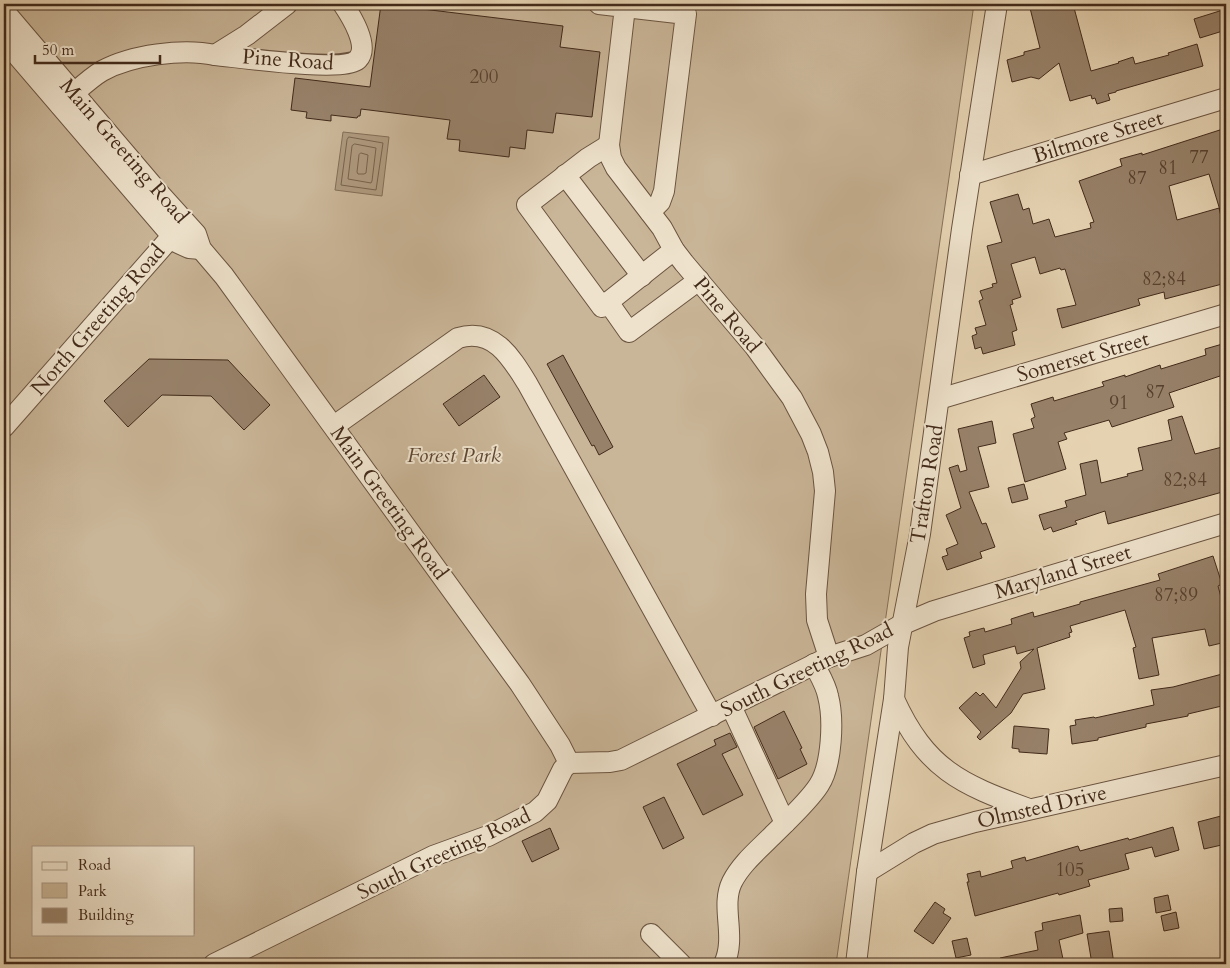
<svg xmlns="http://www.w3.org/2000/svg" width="1230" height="968" font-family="Cardo,serif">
<rect width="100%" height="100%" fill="#e5d2b1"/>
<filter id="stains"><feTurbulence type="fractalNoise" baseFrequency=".004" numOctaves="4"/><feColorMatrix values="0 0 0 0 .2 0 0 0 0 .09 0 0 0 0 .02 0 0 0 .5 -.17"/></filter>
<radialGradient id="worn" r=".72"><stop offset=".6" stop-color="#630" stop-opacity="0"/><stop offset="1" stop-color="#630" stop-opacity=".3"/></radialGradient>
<path fill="#c9b597" stroke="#867058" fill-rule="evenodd" d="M4,4H974L836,964H4ZM34,847H194V934H34Z"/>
<polygon fill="#ae997e" stroke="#836d56" points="343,132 389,137 382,196 335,190"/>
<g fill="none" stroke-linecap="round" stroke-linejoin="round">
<g stroke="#78624c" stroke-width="1">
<polygon points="349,137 383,143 376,190 341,185 347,140"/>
<polygon points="355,144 376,148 372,181 371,183 348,179 352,146"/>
<polygon points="361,153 368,155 366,173 364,174 358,174 357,172 359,155"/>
</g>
</g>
<g fill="#978169" stroke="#422a1a">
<polygon points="381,4 563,26 560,47 600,52 592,117 556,113 553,133 527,130 525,149 510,147 509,157 459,151 460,140 447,139 450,120 361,109 360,116 358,116 357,118 331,115 331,121 306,118 307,112 291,110 295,78 370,87"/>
<polygon points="1029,4 1073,4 1091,71 1119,63 1118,62 1133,57 1135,64 1169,55 1168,53 1197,44 1203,66 1116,91 1116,92 1108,94 1110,100 1097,104 1095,98 1092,99 1091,95 1070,101 1059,63 1039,79 1031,77 1012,82 1007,60 1024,55 1024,52 1040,48"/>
<polygon points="1226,9 1226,30 1200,38 1194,19"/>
<polygon points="1226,128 1226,220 1223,220 1209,174 1169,186 1177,220 1219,208 1226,237 1226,283 1165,299 1164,292 1138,299 1140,305 1062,328 1057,309 1076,305 1065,269 1061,270 1060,268 1040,274 1035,257 1011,264 1021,297 1012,300 1013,304 1010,305 1017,330 1012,332 1015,345 983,354 981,347 975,349 972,336 977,334 975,328 986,325 979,301 983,299 980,291 993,287 992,284 997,283 987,246 1002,242 990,202 1018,194 1023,210 1029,208 1033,224 1049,219 1055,237 1091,228 1090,223 1094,222 1079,181 1122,166 1120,159 1142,153 1142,155"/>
<polygon points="1226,343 1226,374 1169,393 1174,407 1112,427 1109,420 1064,433 1067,439 1058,442 1066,469 1025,482 1013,434 1034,428 1031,419 1035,417 1031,404 1053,397 1054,401 1104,386 1102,382 1125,375 1125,377 1160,365 1161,369 1206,355 1205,349"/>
<polygon points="563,355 613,447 599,455 594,445 592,446 547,364"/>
<polygon points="149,359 228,360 270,405 244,430 211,396 162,395 128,427 104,401"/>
<polygon points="484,375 500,397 459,426 443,404"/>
<polygon points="1182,416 1195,454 1226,446 1226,491 1108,524 1105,511 1075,521 1077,524 1053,532 1051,527 1044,530 1039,515 1067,507 1065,501 1086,495 1080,464 1097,460 1101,483 1128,476 1127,474 1143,470 1138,448 1172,440 1168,420"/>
<polygon points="992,421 996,443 978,447 989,487 969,492 982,524 986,523 995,547 980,552 982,558 947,570 942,557 948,555 946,549 958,544 946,515 961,508 949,468 958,465 960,472 967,470 958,429"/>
<polygon points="1024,484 1028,499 1012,503 1008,488"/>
<polygon points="1213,556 1222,584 1218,586 1226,616 1226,642 1209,646 1205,629 1152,638 1159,675 1139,679 1133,648 1136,647 1125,610 1070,626 1072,632 1069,633 1070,637 1037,648 1045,689 1023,694 1011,713 980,740 977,737 981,732 959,708 976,692 980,696 983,693 996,708 1021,668 1020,662 1034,649 1017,654 1015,646 983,655 985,664 973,668 964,638 970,636 969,632 984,628 985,632 1012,624 1011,619 1033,612 1034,617 1080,604 1080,602 1160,580 1158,574"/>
<polygon points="1226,673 1226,688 1222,688 1226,705 1188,714 1188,716 1146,724 1146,727 1098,738 1098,740 1072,744 1070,726 1076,725 1075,720 1094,717 1095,718 1154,705 1151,690 1173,687"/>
<polygon points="784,711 802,748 800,749 807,764 778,779 754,727"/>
<polygon points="1014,726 1049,729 1047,754 1019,752 1019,749 1012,748"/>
<polygon points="730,733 737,747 722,754 743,795 703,815 677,764 716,745 714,740"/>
<polygon points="664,797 684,838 663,849 643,807"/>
<polygon points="1221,816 1226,844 1204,849 1198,822"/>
<polygon points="1173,827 1179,850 1155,857 1152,847 1125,854 1129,869 1088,880 1090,886 1059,895 1058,893 975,916 967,882 969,882 967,874 980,871 981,877 1013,868 1011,861 1025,857 1026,861 1078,846 1080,851 1128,838 1129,840"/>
<polygon points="550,828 559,849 532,862 522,841"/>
<polygon points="1168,895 1171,910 1156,913 1154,898"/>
<polygon points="935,902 945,909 943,913 951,918 933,944 914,931"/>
<polygon points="1122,908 1123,921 1110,922 1109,909"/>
<polygon points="1176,912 1179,928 1164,931 1161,916"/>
<polygon points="1080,915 1083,933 1059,940 1063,959 1037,964 1001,964 1000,958 1038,950 1035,932 1043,930 1042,923"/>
<polygon points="1109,931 1114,964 1092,964 1087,934"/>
<polygon points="967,938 971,955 956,958 952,941"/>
</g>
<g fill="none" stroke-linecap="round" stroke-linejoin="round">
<defs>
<g id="minor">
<polyline points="599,4 625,7 609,145 611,158 616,168 662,228 674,250 684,263 755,347 792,398 811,434 818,452 823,472 825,491 816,594 817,620 829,657"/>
<polyline points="625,7 686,14 664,191 660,202 650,212"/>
<polyline points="4,11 158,192 196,234 201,249 224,276 520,684 560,745 569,763"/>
<polyline points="4,40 178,243 189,248 201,249"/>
<polyline points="215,55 247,35 287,4"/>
<path d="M60,105C74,94 87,80 102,71C131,55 183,48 215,55C237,57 346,73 358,59C370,46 351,16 343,4"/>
<polyline points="609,145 588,158 527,205 602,307 674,250"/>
<polyline points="565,175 642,276"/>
<polyline points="970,175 1226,98"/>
<polyline points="608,302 629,332 699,280"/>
<polyline points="939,399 1226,314"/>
<path d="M334,426L458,338C493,327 511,357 527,383L712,716"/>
<polyline points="4,427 172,236"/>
<path d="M894,699C926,769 960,784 1029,809"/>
<polyline points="731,706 785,823"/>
<polyline points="867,872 914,843 933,834 975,822 1226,765"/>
<polyline points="651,934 681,964"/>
<polyline points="214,964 433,856 488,836 535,812 547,801 563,769 569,763 610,762 621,760 829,657 866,645 901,625 934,611 1226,523"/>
<path d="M724,964C737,936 720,907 732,882C741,864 758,850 772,836C786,822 809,801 819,785C832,765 834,719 828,696C826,685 819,674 814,664"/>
<polyline points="856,964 867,872 894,699 898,647 920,534 962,229 997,4"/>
</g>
</defs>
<use href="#minor" stroke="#6b5440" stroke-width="22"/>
<use href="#minor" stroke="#eee2cc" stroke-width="20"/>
</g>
<g text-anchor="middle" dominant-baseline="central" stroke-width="4" stroke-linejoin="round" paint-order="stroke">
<g font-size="19" fill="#57402e">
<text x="484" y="77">200</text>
<text x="1199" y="157">77</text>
<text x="1168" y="168">81</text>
<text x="1137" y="178">87</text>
<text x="1164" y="279">82;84</text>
<text x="1155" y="392">87</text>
<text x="1119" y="403">91</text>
<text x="1185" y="480">82;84</text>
<text x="1176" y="595">87;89</text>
<text x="1070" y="870">105</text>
</g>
<g font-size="21" fill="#422a1a" stroke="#eee2cc">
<text transform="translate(288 60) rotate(4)">Pine Road</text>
<text transform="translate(1098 137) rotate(-17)">Biltmore Street</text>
<text transform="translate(124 151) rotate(49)">Main Greeting Road</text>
<text transform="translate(727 315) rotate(50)">Pine Road</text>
<text transform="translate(98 320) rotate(-49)">North Greeting Road</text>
<text transform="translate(1083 357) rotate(-16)">Somerset Street</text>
<text transform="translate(927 484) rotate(-81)">Trafton Road</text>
<text transform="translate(389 503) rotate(54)">Main Greeting Road</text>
<text transform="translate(1063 572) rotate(-17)">Maryland Street</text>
<text transform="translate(807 670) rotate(-26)">South Greeting Road</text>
<text transform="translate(1042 807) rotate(-13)">Olmsted Drive</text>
<text transform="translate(444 854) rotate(-25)">South Greeting Road</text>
</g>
<g font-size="21" font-style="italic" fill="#5d4633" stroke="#eee2cc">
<text x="454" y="455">Forest Park</text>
</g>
</g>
<rect width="1230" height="968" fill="none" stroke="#e5d2b1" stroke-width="20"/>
<rect x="5" y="5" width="1220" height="958" fill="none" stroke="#422a1a" stroke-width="2.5"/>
<rect x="10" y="10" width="1210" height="948" fill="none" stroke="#422a1a"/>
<rect x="32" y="846" width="162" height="90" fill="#eee2cc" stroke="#a99885"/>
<rect x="42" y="862" width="25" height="8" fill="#eee2cc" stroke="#a99885"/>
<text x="78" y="870" font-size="15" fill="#422a1a">Road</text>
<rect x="42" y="883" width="25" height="15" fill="#c9b597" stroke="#a99885"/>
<text x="78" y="896" font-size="15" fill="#422a1a">Park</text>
<rect x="42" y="908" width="25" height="15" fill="#978169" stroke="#a99885"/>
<text x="78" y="920" font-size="15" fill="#422a1a">Building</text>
<path d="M35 55v8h125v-8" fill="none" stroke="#422a1a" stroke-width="2.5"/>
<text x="42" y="55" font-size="15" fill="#422a1a" stroke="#eee2cc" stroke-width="4" paint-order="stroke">50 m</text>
<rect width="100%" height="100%" filter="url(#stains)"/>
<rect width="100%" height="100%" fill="url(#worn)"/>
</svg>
